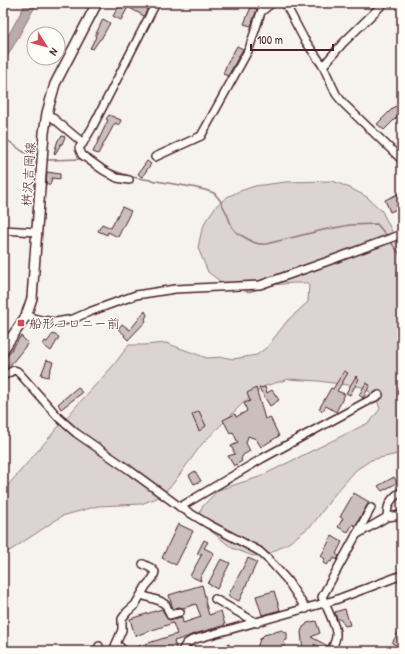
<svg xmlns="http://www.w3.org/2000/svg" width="405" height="654" font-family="'Patrick Hand','Klee One',sans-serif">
<rect width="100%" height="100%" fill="#f6f3ef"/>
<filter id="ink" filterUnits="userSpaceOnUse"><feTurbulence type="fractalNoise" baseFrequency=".025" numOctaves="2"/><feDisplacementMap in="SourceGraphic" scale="8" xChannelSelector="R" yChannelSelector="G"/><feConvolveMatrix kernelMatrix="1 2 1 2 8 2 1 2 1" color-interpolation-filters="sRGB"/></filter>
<g filter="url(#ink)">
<polygon fill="#dcd4d2" stroke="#937a7e" points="333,181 350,188 367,197 382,211 402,252 402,453 371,460 356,470 335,494 313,524 290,542 269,554 253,556 232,548 201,523 198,515 202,507 218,490 259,477 370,422 380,409 376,397 363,387 318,381 289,379 265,386 243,403 202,444 172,485 157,498 141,504 98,506 62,516 8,552 3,554 3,491 80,402 112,367 129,345 144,345 166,343 207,358 223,357 233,359 257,355 267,347 288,320 308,302 309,283 293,283 272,285 249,292 225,285 208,272 198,248 201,233 206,220 217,205 227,197 240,191 255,186 285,182"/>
<polygon fill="#bbabac" stroke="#8e7378" points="26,3 37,3 15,43 3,64 3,45"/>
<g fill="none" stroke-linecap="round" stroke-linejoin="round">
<g stroke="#8e7378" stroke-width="1.5">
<polyline points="3,137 22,151 30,155 38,158"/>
<polyline points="46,160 49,160 82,159"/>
<polyline points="106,168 132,177 192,187 205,190 214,193 220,200 227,214 232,227 237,233 253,242 259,244 266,244 323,230 350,225 377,224 387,236"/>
<polyline points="390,241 402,257"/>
</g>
</g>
<g fill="#cbbfbe" stroke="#4a1f2b">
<polygon points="121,3 146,3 149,6 144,16 128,7 121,20 113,16 119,6 123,8 124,5"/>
<polygon points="251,7 257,9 251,26 244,24"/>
<polygon points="103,19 110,23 101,39 100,39 93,49 90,48 96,37 95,36"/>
<polygon points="237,46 243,49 228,76 223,74 226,66"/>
<polygon points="395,106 402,112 384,130 377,124"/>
<polygon points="109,115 121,120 119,125 115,123 98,154 93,152 108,120 106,119"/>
<polygon points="62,136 65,137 62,144 61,144 55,154 54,153 58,140"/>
<polygon points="147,161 151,164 142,177 138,174"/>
<polygon points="47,172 60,174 60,179 52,178 50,185 46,184"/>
<polygon points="402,192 402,207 390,212 385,200"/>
<polygon points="122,207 131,211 118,237 108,232 107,235 98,231 102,224 111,228"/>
<polygon points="145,311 147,315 145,319 146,321 128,340 124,336 125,335 118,329 122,324 130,330"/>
<polygon points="53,334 59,337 51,351 43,345 45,341 47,342"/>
<polygon points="21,336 28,343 13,362 3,370 3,367 6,361 3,359 4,356 7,356"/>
<polygon points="47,360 53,362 48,377 41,375"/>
<polygon points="344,371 348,373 337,391 345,394 336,412 326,406 323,411 319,409 331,388 333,389"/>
<polygon points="356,376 359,379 350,395 346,393"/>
<polygon points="366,383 370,385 363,398 359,395"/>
<polygon points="78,387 82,393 61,409 58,404"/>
<polygon points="265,387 267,393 272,390 279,400 270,406 259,388"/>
<polygon points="256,388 265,419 270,417 279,436 261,447 256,439 248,436 246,443 250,451 243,455 241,459 242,461 234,466 228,456 235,454 231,446 238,443 233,432 230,433 223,420 235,414 236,417 247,411 244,403 250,401 247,393"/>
<polygon points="199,411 206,426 199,431 192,415"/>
<polygon points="195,471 201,481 194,484 189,475"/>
<polygon points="394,477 397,483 382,491 378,486"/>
<polygon points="354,493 369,502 355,526 353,524 348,532 338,527 343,518 340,517"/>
<polygon points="178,524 193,531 176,565 162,558"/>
<polygon points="332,536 342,542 336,554 339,556 337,560 334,558 332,562 330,561 327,565 323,563 325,559 321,556"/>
<polygon points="204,540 208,542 204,548 214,553 200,578 201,581 190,576 202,554 201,553 200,555 197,554"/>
<polygon points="248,558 257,562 239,601 228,596"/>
<polygon points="221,559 230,563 217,589 207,583 209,582"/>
<polygon points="202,585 206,600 205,601 209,615 221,611 225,625 191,635 187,637 174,641 177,651 141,651 139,646 177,634 173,623 135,636 130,619 162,609 166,617 169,620 182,617 183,623 201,617 196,604 183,608 179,607 173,609 169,595"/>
<polygon points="274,591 280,610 262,615 256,596"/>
<polygon points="345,609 350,625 345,626 340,619 337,619 335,612"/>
<polygon points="316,621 320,633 311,637 328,646 326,650 314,644 316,651 303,651 301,632 303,627 306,625 307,623"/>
<polygon points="282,630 287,633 287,640 284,641 286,649 280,651 258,651 257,648 260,639 264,635"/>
<polygon points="399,631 402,633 402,639 397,646 392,643"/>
<polygon points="229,644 232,651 220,651 220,647"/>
</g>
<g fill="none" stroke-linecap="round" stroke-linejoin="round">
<defs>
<g id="minor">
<polyline points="285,3 304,39 323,66 336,94 344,104 402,160"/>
<polyline points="323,66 343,43 384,3"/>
<polyline points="47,113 83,143 92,128 156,3"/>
<polyline points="83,143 79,148 82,155 103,170 117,178 129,180"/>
<polyline points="155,157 201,136 249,49 261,12 272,3"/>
<polyline points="3,230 37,232"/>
<polyline points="26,316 41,320 56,322 73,319 89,312 136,295 175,289 260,285 334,259 402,234"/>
<polyline points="3,376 14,370 17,371 21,375 59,418 76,433 128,469 180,507 208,524 259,551 270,561 287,580 306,609"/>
<polyline points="180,507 263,458 379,395"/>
<polyline points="387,517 402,515"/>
<path d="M356,535L387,517C387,504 391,498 402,491"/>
<polyline points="141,595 160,601 166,605 170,615 180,612"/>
<polyline points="215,599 257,623"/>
<polyline points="116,645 120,647 124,651"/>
<polyline points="97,651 99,646"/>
<polyline points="113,651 122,630 122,619 127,612 135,605 146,586 153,578 155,572 151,568 143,564"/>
<polyline points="182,651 186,644 192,640 335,600 402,575"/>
<path d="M331,651C333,646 337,639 336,633C336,627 325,603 322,597L371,508"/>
</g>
<polyline id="major" points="3,350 26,316 32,298 44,133 47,113 55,84 97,3"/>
</defs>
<use href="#minor" stroke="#4a1f2b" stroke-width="10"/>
<use href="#major" stroke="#4a1f2b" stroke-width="12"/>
<use href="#minor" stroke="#fdfcf7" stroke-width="7"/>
<use href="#major" stroke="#fdfcf7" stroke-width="9"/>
</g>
</g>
<rect fill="#d1495b" stroke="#fdfcf7" stroke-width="1.5" x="17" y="319" width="8" height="8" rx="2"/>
<g text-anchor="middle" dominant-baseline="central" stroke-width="3" stroke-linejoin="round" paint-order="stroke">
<g font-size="13" fill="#4a1f2b" stroke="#fdfcf7">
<text transform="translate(28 174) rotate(-86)">桝沢吉岡線</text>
</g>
<g font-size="13" fill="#4a1f2b" stroke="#fdfcf7" text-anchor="start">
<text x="29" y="323">船形コロニー前</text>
</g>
</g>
<rect width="405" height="654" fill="none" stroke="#fdfcf7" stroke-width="16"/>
<rect x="8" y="8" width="389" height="638" fill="none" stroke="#4a1f2b" stroke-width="1.5" filter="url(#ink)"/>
<g transform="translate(46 46) rotate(126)"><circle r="19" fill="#fdfcf7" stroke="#b5a4a5"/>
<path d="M0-3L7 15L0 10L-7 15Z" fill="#d1495b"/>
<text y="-6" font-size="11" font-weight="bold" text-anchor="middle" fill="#4a1f2b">N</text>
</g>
<path d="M251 44v6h82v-6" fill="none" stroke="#4a1f2b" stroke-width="2"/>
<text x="257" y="44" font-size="12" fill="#4a1f2b" stroke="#fdfcf7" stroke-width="3" paint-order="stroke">100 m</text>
</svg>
